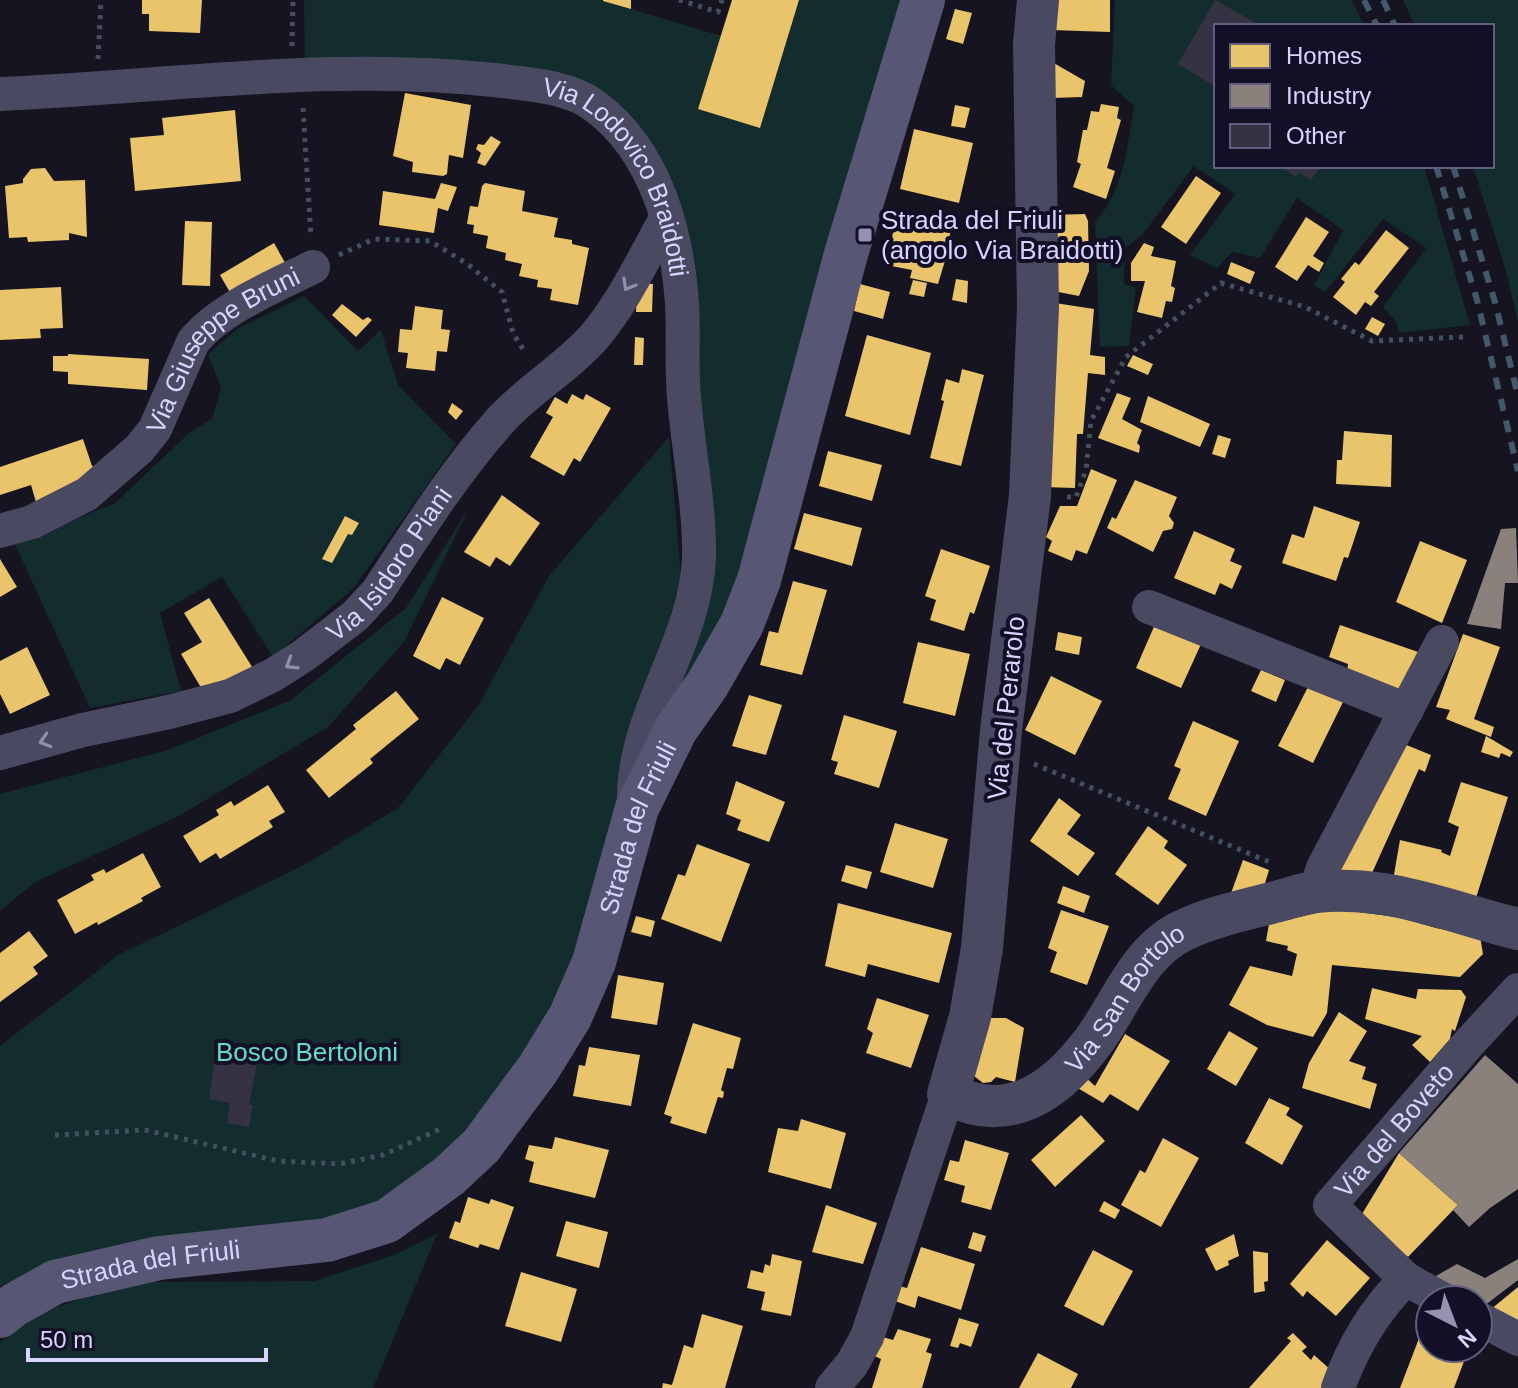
<svg xmlns="http://www.w3.org/2000/svg" width="1518" height="1388" font-family="Arial,sans-serif">
<rect width="100%" height="100%" fill="#161421"/>
<g fill="#132c2d">
<polygon points="304,0 601,0 721,36 699,109 760,128 799,0 909,0 725,620 648,745 682,669 694,281 617,104 305,63"/>
<path d="M1115,0H1352L1364,26H1216V166H1424L1470,325L1399,333L1396,322L1383,307L1426,248L1383,219L1325,292L1314,286L1343,230L1297,198L1260,258L1232,252L1217,268L1190,255L1235,194L1194,166L1142,235L1124,249V284L1136,288L1129,346L1100,347L1095,222C1124,191 1127,147 1134,106L1111,85Z"/>
<polygon points="1403,0 1518,0 1518,322 1506,271 1473,166 1492,166 1492,26 1415,26"/>
<polygon points="304,296 358,351 381,330 398,385 456,444 353,589 273,657 222,577 160,613 181,691 90,708 14,542 114,504 189,433 212,419 221,388 208,354 237,329"/>
<polygon points="669,437 681,576 583,960 513,1077 470,1123 443,1159 405,1190 339,1223 70,1257 0,1286 0,1046 118,955 304,865 398,808 478,706 549,576"/>
<polygon points="470,506 404,642 328,727 177,817 35,882 0,911 0,794 168,750 291,700 406,608"/>
<polygon points="437,1234 373,1388 0,1388 0,1342 45,1311 99,1293 154,1282 314,1281 394,1255"/>
</g>
<g fill="#e9c46a">
<polygon points="142,0 202,0 200,33 149,31 149,14 142,14"/>
<polygon points="603,0 631,0 631,9 603,1"/>
<polygon points="732,0 799,0 760,128 698,109"/>
<polygon points="1052,0 1110,0 1110,32 1051,30"/>
<polygon points="955,9 972,13 963,44 946,39"/>
<polygon points="1052,62 1085,81 1082,97 1052,98"/>
<polygon points="405,93 471,105 463,158 449,155 447,174 443,176 412,172 413,162 393,156"/>
<polygon points="1101,104 1119,107 1117,118 1121,120 1107,168 1115,171 1106,199 1073,187 1081,164 1077,162 1083,130 1087,130 1091,111 1099,112"/>
<polygon points="955,105 970,108 965,128 951,126"/>
<polygon points="235,110 241,181 135,191 130,138 164,135 162,118"/>
<polygon points="914,129 973,143 959,203 900,189"/>
<polygon points="491,136 501,142 485,166 477,163 481,153 476,149 478,144 484,145"/>
<polygon points="45,168 54,181 85,180 87,237 69,233 69,240 28,242 27,237 9,238 5,186 23,183 23,179 31,169"/>
<polygon points="1196,176 1221,193 1186,244 1161,227"/>
<polygon points="441,183 457,187 448,211 438,208 434,233 379,225 383,191 435,199"/>
<polygon points="485,183 525,191 522,211 558,218 554,237 572,240 572,244 589,248 578,305 550,300 552,289 537,287 538,280 519,276 522,264 505,260 506,253 486,248 488,236 473,233 474,225 467,224 470,206 478,207 482,186"/>
<polygon points="898,210 952,223 948,244 950,244 938,284 910,278 912,270 886,265"/>
<polygon points="1085,214 1088,221 1089,271 1079,296 1053,291 1051,215"/>
<polygon points="1306,217 1329,232 1313,256 1324,263 1319,272 1308,265 1297,281 1275,267"/>
<polygon points="185,221 212,222 210,286 182,285"/>
<polygon points="1386,230 1409,248 1374,292 1379,296 1371,306 1365,302 1356,315 1333,297 1345,282 1341,279 1355,262 1359,265"/>
<polygon points="274,243 288,268 232,296 220,275"/>
<polygon points="1144,243 1154,247 1151,256 1176,261 1171,286 1175,288 1172,302 1166,301 1162,318 1137,312 1145,281 1131,281 1131,263"/>
<polygon points="1231,262 1255,272 1250,284 1227,274"/>
<polygon points="956,279 968,281 967,303 952,300"/>
<polygon points="913,280 927,283 924,297 909,294"/>
<polygon points="637,283 653,284 652,312 636,312"/>
<polygon points="860,284 890,292 883,319 854,311"/>
<polygon points="61,287 63,328 40,329 41,338 0,340 0,290"/>
<polygon points="1055,303 1094,309 1090,355 1105,357 1105,375 1088,373 1083,434 1077,434 1075,488 1044,487"/>
<polygon points="342,304 363,320 368,317 372,320 356,337 332,315"/>
<polygon points="415,306 443,310 441,329 450,330 447,352 437,351 435,371 406,368 408,353 398,352 400,329 412,330"/>
<polygon points="1372,317 1385,324 1378,336 1365,329"/>
<polygon points="867,335 931,353 910,435 845,416"/>
<polygon points="635,337 644,338 643,365 634,365"/>
<polygon points="68,354 149,359 147,390 68,384 68,372 53,371 53,356 68,356"/>
<polygon points="1133,355 1153,364 1148,375 1127,366"/>
<polygon points="962,369 984,375 961,466 930,458 944,401 941,400 946,379 959,383"/>
<polygon points="1117,393 1131,398 1122,419 1142,430 1137,443 1140,446 1139,453 1098,438"/>
<polygon points="572,394 583,400 586,394 611,408 580,462 574,458 564,476 530,457 553,417 546,413 555,397 567,404"/>
<polygon points="1148,396 1210,424 1200,447 1140,422"/>
<polygon points="452,403 463,411 456,420 448,412"/>
<polygon points="1344,431 1392,435 1391,487 1336,484 1337,460 1342,460"/>
<polygon points="1218,435 1231,439 1225,458 1212,454"/>
<polygon points="83,439 92,466 105,466 73,487 36,502 31,485 0,495 0,467"/>
<polygon points="828,451 882,465 872,501 819,486"/>
<polygon points="1091,469 1117,480 1087,554 1076,550 1072,561 1048,551 1052,541 1046,537 1060,506 1077,506"/>
<polygon points="1135,480 1177,497 1169,516 1174,523 1172,529 1163,531 1153,552 1107,528 1112,517 1116,519"/>
<polygon points="502,495 540,523 510,566 496,557 490,567 464,552"/>
<polygon points="1314,506 1360,522 1348,558 1344,557 1336,581 1282,563 1292,534 1304,538"/>
<polygon points="804,513 862,528 852,566 794,549"/>
<polygon points="345,516 359,523 352,535 348,534 332,563 322,559"/>
<polygon points="1194,531 1235,549 1230,561 1242,566 1232,589 1220,583 1215,595 1174,578"/>
<polygon points="1420,541 1467,560 1442,623 1396,602"/>
<polygon points="941,549 990,566 974,614 970,612 964,631 930,620 936,600 925,596"/>
<polygon points="0,559 17,587 0,597"/>
<polygon points="793,581 827,590 802,675 760,665 769,631 778,633"/>
<polygon points="442,597 484,618 460,665 446,658 440,670 413,656"/>
<polygon points="209,598 254,670 206,696 181,654 202,642 184,613"/>
<polygon points="1156,622 1202,642 1181,688 1136,668"/>
<polygon points="1340,625 1421,653 1404,697 1347,672 1348,664 1329,657"/>
<polygon points="1058,632 1082,637 1079,655 1055,650"/>
<polygon points="1463,634 1500,647 1474,719 1494,727 1491,737 1446,719 1450,710 1436,707"/>
<polygon points="918,642 970,654 955,716 903,703"/>
<polygon points="27,647 50,695 10,714 0,694 0,661"/>
<polygon points="1261,670 1285,680 1276,702 1251,691"/>
<polygon points="1051,676 1102,701 1075,755 1025,730"/>
<polygon points="1310,683 1344,700 1313,763 1278,746"/>
<polygon points="396,691 419,719 370,759 373,763 329,798 306,770 356,729 353,725"/>
<polygon points="749,695 782,705 766,755 732,746"/>
<polygon points="844,715 897,731 879,788 834,774 838,762 831,760"/>
<polygon points="1193,721 1239,741 1206,816 1168,799 1181,769 1174,766"/>
<polygon points="1486,736 1513,752 1510,757 1501,753 1499,758 1481,752"/>
<polygon points="1404,744 1431,755 1425,772 1419,769 1372,873 1330,874"/>
<polygon points="736,781 785,802 769,842 737,830 741,820 726,814"/>
<polygon points="1461,782 1508,797 1475,901 1393,880 1400,840 1442,850 1441,852 1450,856 1459,827 1448,822"/>
<polygon points="268,785 285,812 269,821 273,827 220,859 216,853 200,863 183,836 219,815 216,810 231,801 234,806"/>
<polygon points="1059,798 1081,815 1067,834 1095,853 1078,876 1030,841"/>
<polygon points="895,823 948,839 933,888 880,872"/>
<polygon points="1148,826 1168,841 1164,848 1187,865 1158,905 1115,874"/>
<polygon points="697,844 750,864 721,942 661,919 678,874 685,876"/>
<polygon points="143,853 161,887 141,898 143,901 98,925 97,922 75,934 57,900 94,880 91,875 104,869 106,873"/>
<polygon points="1243,860 1269,870 1263,890 1230,896"/>
<polygon points="846,865 872,872 867,889 841,881"/>
<polygon points="1063,886 1090,896 1084,913 1057,903"/>
<polygon points="838,903 952,933 939,983 868,964 865,977 825,966"/>
<polygon points="1334,909 1397,917 1436,928 1480,936 1483,954 1460,977 1332,965 1327,1013 1313,1037 1267,1025 1229,1005 1250,966 1292,976 1297,954 1287,950 1288,946 1266,941 1269,924"/>
<polygon points="1061,910 1109,926 1087,985 1050,972 1057,952 1048,948"/>
<polygon points="636,916 655,921 651,937 631,932"/>
<polygon points="29,931 48,956 33,967 38,974 0,1002 0,953"/>
<polygon points="618,975 664,983 657,1025 611,1018"/>
<polygon points="1372,988 1416,999 1418,989 1461,990 1466,997 1455,1031 1452,1029 1450,1039 1430,1062 1412,1045 1422,1036 1365,1019"/>
<polygon points="877,998 929,1015 911,1068 866,1053 873,1033 867,1029"/>
<polygon points="1339,1012 1367,1031 1349,1061 1366,1067 1362,1079 1377,1084 1370,1109 1302,1088 1309,1063"/>
<polygon points="988,1018 1006,1018 1024,1028 1015,1082 996,1077 991,1082 983,1083 974,1076"/>
<polygon points="693,1023 741,1038 733,1069 727,1068 721,1090 724,1092 723,1098 718,1097 706,1134 670,1123 672,1117 664,1114"/>
<polygon points="1229,1031 1258,1048 1236,1086 1207,1069"/>
<polygon points="1125,1034 1170,1061 1138,1111 1110,1094 1103,1103 1076,1087 1085,1077 1095,1086"/>
<polygon points="589,1047 640,1055 631,1106 573,1096 579,1065 585,1066"/>
<polygon points="1269,1098 1290,1108 1286,1115 1303,1126 1282,1165 1245,1143"/>
<polygon points="1081,1115 1105,1141 1055,1187 1031,1160"/>
<polygon points="801,1119 846,1133 831,1189 768,1172 778,1128 798,1131"/>
<polygon points="555,1137 609,1150 595,1198 529,1182 534,1162 525,1159 529,1145 552,1149"/>
<polygon points="1163,1138 1199,1158 1161,1227 1121,1205 1140,1170 1145,1173"/>
<polygon points="965,1140 1009,1153 991,1210 961,1202 965,1186 944,1180 950,1160 959,1162"/>
<polygon points="1399,1153 1458,1205 1408,1257 1366,1224 1362,1214"/>
<polygon points="468,1197 489,1204 491,1199 514,1207 499,1250 480,1244 478,1248 449,1238 455,1221 460,1223"/>
<polygon points="1104,1201 1120,1210 1115,1219 1099,1211"/>
<polygon points="826,1205 877,1223 863,1264 812,1252"/>
<polygon points="566,1221 608,1232 599,1268 556,1256"/>
<polygon points="973,1232 986,1236 981,1252 968,1248"/>
<polygon points="1234,1234 1239,1256 1228,1261 1229,1265 1216,1271 1205,1249"/>
<polygon points="1327,1240 1370,1278 1336,1316 1307,1291 1303,1297 1290,1284"/>
<polygon points="921,1247 975,1264 961,1310 918,1296 915,1308 892,1300 895,1285 907,1288"/>
<polygon points="1093,1250 1133,1271 1103,1326 1064,1306"/>
<polygon points="1253,1251 1268,1253 1268,1281 1264,1282 1265,1291 1254,1293"/>
<polygon points="772,1254 802,1261 791,1316 761,1310 765,1292 747,1288 751,1270 763,1273 765,1264 770,1266"/>
<polygon points="521,1272 577,1289 561,1342 505,1326"/>
<polygon points="1518,1287 1518,1327 1490,1310"/>
<polygon points="702,1314 743,1326 725,1388 662,1388 663,1383 672,1385 684,1345 693,1348"/>
<polygon points="959,1318 979,1324 971,1347 960,1343 958,1348 950,1346"/>
<polygon points="1426,1320 1430,1322 1430,1348 1469,1348 1454,1388 1400,1388"/>
<polygon points="898,1329 931,1339 926,1352 932,1354 922,1388 872,1388 881,1359 870,1354 876,1335 893,1340"/>
<polygon points="1293,1333 1307,1347 1302,1351 1311,1360 1314,1355 1331,1370 1324,1388 1249,1388 1291,1341 1287,1338"/>
<polygon points="1038,1353 1078,1374 1071,1388 1019,1388"/>
</g>
<g fill="#8a817c">
<polygon points="1516,528 1518,583 1505,583 1501,629 1467,624 1501,529"/>
<polygon points="1485,1055 1518,1084 1518,1189 1490,1208 1469,1227 1453,1210 1458,1205 1399,1153"/>
<polygon points="1518,1259 1518,1280 1484,1306 1478,1300 1474,1300 1434,1277 1457,1264 1485,1278"/>
</g>
<g fill="#343243">
<polygon points="1215,0 1261,26 1216,26 1216,87 1178,64"/>
<polygon points="1284,166 1321,166 1311,180 1299,172 1296,177 1282,168"/>
<polygon points="216,1051 258,1058 249,1105 253,1105 249,1127 227,1123 230,1103 209,1099"/>
</g>
<g fill="none" stroke-linecap="round" stroke-linejoin="round">
<g stroke="#44505f" stroke-width="5" stroke-dasharray="4 6" stroke-linecap="butt">
<polyline points="679,0 718,12 722,0"/>
<polyline points="292,46 293,0"/>
<polyline points="98,59 101,0"/>
<polyline points="303,108 311,238"/>
<polyline points="339,255 374,239 430,241 466,263 502,292 513,333 526,354"/>
<polyline points="1067,497 1076,497 1086,470 1091,421 1126,357 1221,283 1305,307 1372,341 1463,337"/>
<polyline points="1034,764 1272,863"/>
<polyline points="55,1135 145,1130 278,1161 339,1164 383,1155 440,1129"/>
</g>
<g stroke="#4a4962" stroke-width="34">
<path id="s1" d="M0,94C165,87 329,62 494,80C526,84 570,86 596,107C656,152 677,233 682,303C684,334 681,366 684,397C688,448 700,506 699,557C696,643 633,714 634,800"/>
<path id="s2" d="M0,531L32,522L87,494L139,449L155,429L193,342C219,309 275,286 313,267"/>
<polyline points="1149,607 1407,710"/>
<path id="s3" d="M0,753L83,730L169,712L230,696L273,675L303,656L355,616L378,591C416,533 453,474 499,422C527,390 566,369 594,337C624,302 644,257 667,217"/>
<polyline points="1315,892 1323,868 1442,642"/>
<polyline points="1406,1279 1444,1300"/>
<polyline points="1478,1318 1518,1339"/>
<polyline points="832,1388 852,1364 867,1337 948,1094"/>
<path id="s4" d="M1338,1388C1353,1346 1374,1310 1406,1279L1330,1205L1469,1043L1518,990"/>
</g>
<path stroke="#4a4962" stroke-width="42" id="s5" d="M1038,0L1034,45L1038,307L1030,496L1001,730L982,948L970,1017L948,1094C1008,1125 1055,1092 1092,1043C1120,1006 1138,952 1182,931C1211,917 1244,910 1275,902C1288,899 1303,893 1316,892C1337,890 1362,891 1383,894C1429,901 1473,918 1518,929"/>
<path stroke="#575674" stroke-width="44" id="s6" d="M0,1316L14,1305L55,1282L159,1258L327,1240L387,1221L449,1176L481,1146L538,1069L570,1017L594,962L637,808L676,729L707,685L742,624L759,580L846,254L923,0"/>
<g stroke="#43596b" stroke-width="6" stroke-dasharray="12 10" stroke-linecap="butt">
<polyline points="1364,0 1377,26"/>
<polyline points="1383,0 1395,26"/>
<polyline points="1436,166 1477,300 1518,471"/>
<polyline points="1453,166 1495,302 1518,396"/>
</g>
</g>
<defs><path id="oneway-chevron" d="M-2-3.5L2.5 0L-2 3.5" fill="none" stroke-width="1.6" stroke-linecap="round" stroke-linejoin="round" transform="scale(2)"/></defs>
<g stroke="#928eb0">
<use href="#oneway-chevron" transform="translate(628 285) rotate(120)"/>
<use href="#oneway-chevron" transform="translate(291 664) rotate(148)"/>
<use href="#oneway-chevron" transform="translate(45 741) rotate(163)"/>
</g>
<rect fill="#9591b1" stroke="#130f26" stroke-width="3" x="857" y="227" width="16" height="16" rx="4"/>
<g text-anchor="middle" dominant-baseline="central" stroke-width="8" stroke-linejoin="round" paint-order="stroke">
<g font-size="26" fill="#d9d4ff" stroke="#130f26">
<text stroke="none"><textPath href="#s1" startOffset="670">Via Lodovico Braidotti</textPath></text>
<text stroke="none"><textPath href="#s2" startOffset="298">Via Giuseppe Bruni</textPath></text>
<text stroke="none"><textPath href="#s3" startOffset="448">Via Isidoro Piani</textPath></text>
<text transform="translate(1006 708) rotate(-84)">Via del Perarolo</text>
<text stroke="none"><textPath href="#s6" startOffset="882">Strada del Friuli</textPath></text>
<text stroke="none"><textPath href="#s5" startOffset="1326">Via San Bortolo</textPath></text>
<text stroke="none"><textPath href="#s4" startOffset="334">Via del Boveto</textPath></text>
<text stroke="none"><textPath href="#s6" startOffset="162">Strada del Friuli</textPath></text>
</g>
<g font-size="26" fill="#d9d4ff" stroke="#130f26" text-anchor="start">
<text x="881" y="220">Strada del Friuli<tspan x="881" dy="30">(angolo Via Braidotti)</tspan></text>
</g>
<g font-size="26" fill="#5fe0c0" stroke="#130f26">
<text x="307" y="1052">Bosco Bertoloni</text>
</g>
</g>
<rect x="1214" y="24" width="280" height="144" fill="#130f26" stroke="#625e7d" stroke-width="2"/>
<rect x="1230" y="44" width="40" height="24" fill="#e9c46a" stroke="#625e7d" stroke-width="2"/>
<text x="1286" y="64" font-size="24" fill="#d9d4ff">Homes</text>
<rect x="1230" y="84" width="40" height="24" fill="#8a817c" stroke="#625e7d" stroke-width="2"/>
<text x="1286" y="104" font-size="24" fill="#d9d4ff">Industry</text>
<rect x="1230" y="124" width="40" height="24" fill="#343243" stroke="#625e7d" stroke-width="2"/>
<text x="1286" y="144" font-size="24" fill="#d9d4ff">Other</text>
<g transform="translate(1454 1324) rotate(138)"><circle r="38" fill="#130f26" stroke="#625e7d" stroke-width="2"/>
<path d="M0-6L14 30L0 20L-14 30Z" fill="#9591b1"/>
<text y="-12" font-size="22" font-weight="bold" text-anchor="middle" fill="#d9d4ff">N</text>
</g>
<path d="M28 1348v12h238v-12" fill="none" stroke="#d9d4ff" stroke-width="4"/>
<text x="40" y="1348" font-size="24" fill="#d9d4ff" stroke="#130f26" stroke-width="6" paint-order="stroke">50 m</text>
</svg>
